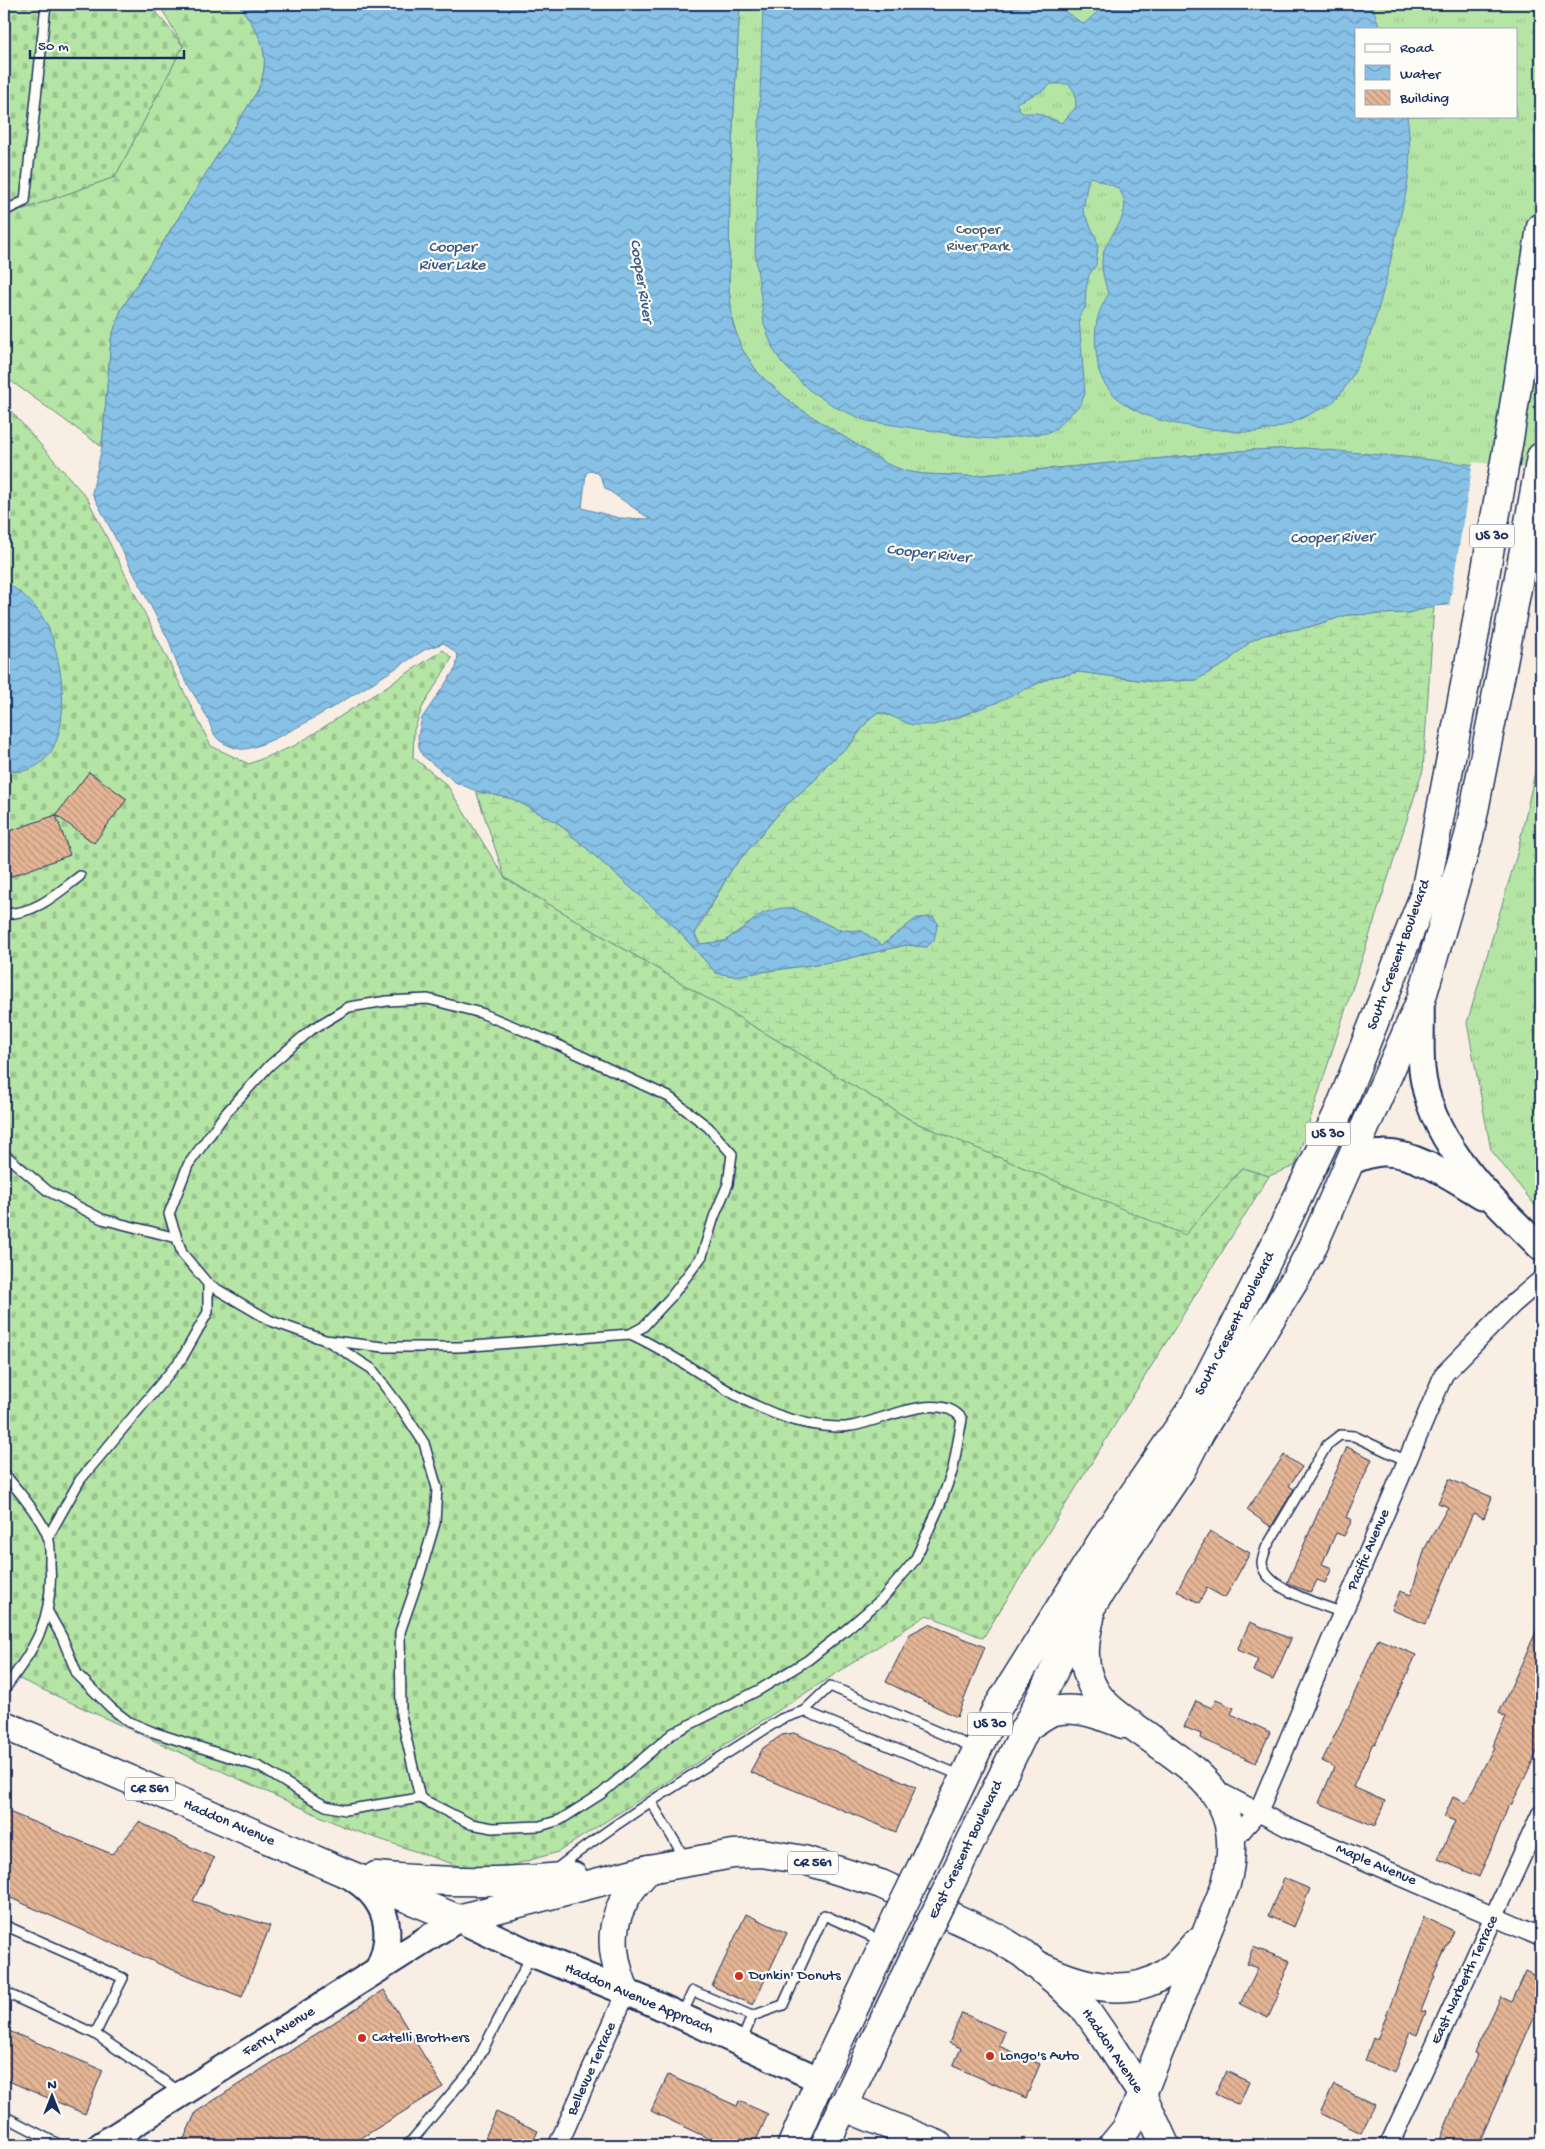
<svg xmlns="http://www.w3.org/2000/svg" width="1545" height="2149" font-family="'Gochi Hand',sans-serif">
<defs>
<pattern id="grass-tufts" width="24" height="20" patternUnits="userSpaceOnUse" patternTransform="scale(1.25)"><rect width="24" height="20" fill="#b5e5a5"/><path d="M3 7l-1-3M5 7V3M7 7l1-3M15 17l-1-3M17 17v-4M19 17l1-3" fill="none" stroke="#9bc590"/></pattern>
<pattern id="forest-firs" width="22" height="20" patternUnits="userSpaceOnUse" patternTransform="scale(1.25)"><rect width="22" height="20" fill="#b5e5a5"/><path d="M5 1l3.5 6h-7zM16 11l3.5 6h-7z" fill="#9bc590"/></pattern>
<pattern id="wetland-marsh" width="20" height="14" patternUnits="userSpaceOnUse" patternTransform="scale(1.25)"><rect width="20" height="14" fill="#b5e5a5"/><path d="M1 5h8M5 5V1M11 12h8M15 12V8" fill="none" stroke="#9bc590"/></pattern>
<pattern id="cemetery-stones" width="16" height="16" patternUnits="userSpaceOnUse" patternTransform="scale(1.25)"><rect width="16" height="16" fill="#b5e5a5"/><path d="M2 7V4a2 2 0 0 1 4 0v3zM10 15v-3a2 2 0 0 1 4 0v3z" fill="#9bc590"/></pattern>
<pattern id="water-waves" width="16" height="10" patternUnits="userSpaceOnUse" patternTransform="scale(1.25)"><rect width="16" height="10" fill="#87c1e6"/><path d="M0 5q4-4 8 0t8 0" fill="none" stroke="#6e9dbe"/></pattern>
<pattern id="building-back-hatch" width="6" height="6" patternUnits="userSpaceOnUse" patternTransform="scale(1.25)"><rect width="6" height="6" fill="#e5b595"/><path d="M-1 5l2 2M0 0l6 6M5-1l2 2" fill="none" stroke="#b9947d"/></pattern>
</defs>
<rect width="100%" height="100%" fill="#f8eee3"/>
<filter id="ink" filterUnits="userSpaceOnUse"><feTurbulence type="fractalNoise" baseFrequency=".02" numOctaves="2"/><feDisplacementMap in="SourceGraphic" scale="10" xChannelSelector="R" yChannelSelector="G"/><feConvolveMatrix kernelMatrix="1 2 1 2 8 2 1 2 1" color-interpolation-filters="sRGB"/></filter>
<g filter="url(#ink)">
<g fill="url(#grass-tufts)" stroke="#688a82" fill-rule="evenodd">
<path d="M740,4H1541V472L1305,448L1251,450L971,476L924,474L905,471L887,464L794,405L759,374L742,349L733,324L729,289L730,180ZM1356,29H1516V116H1356Z"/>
<polygon points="1541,745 1541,1213 1491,1150 1467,1023 1517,854"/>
</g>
<path fill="url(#forest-firs)" stroke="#688a82" d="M159,4H238C260,33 273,54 258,90L121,310L111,339L102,447L4,376V216L115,177L183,46Z"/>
<polygon fill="url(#wetland-marsh)" stroke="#688a82" points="1434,606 1423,770 1295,1166 1269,1176 1242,1168 1185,1236 914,1122 505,878 476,791 513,799 559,824 673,925 716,973 734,976 837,961 906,945 927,947 917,918 882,945 862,931 839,930 793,908 740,930 725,941 700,944 695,934 732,869 785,806 816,779 826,765 850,745 870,718 877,713 892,716 955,719 1052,677 1079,672 1153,682 1196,680 1226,663 1251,641 1264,635 1309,627 1347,615 1408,613"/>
<g fill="url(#cemetery-stones)" stroke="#688a82">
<polygon points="4,4 150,4 183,46 115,177 4,216"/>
<polygon points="4,403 87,498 211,746 249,764 296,745 443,650 452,658 422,708 414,730 413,757 447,785 505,878 914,1122 1185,1235 1242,1168 1269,1176 983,1638 927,1615 558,1852 482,1874 344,1827 4,1672"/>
</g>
<g fill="url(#water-waves)" stroke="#5c87b0" fill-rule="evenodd">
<path d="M238,4H740L730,180L729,289L733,324L742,349L759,374L794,405L887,464L905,471L924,474L971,476L1251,450L1305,448L1415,458L1519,470L1473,603L1434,606L1408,613L1347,615L1309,627L1264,635L1251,641L1226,663L1196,680L1153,682L1079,672L1052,677L996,703L934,725H912L884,713H877L870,718L850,745L826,765L816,779L785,806L732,869L698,926C694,934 694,938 700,944L725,941L763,913L781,908H793L839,930L862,931L882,945L917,918L933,917L938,923L934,940L927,947L906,945L837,961L734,976L716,973L673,925L559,824L513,799L476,791L455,782L422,755L419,747L418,735L422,718L456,668L458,655L444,643L426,649C397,667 266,754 240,749C234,748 224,744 219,740C212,734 211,725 207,717C193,691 177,672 170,643L92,493L102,447L111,339L121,310L258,90C273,54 260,33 238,4ZM592,470L600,475L605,488L650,519L619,518L582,508L586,473Z"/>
<path d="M763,4H1059L1064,11L1084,24L1106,4H1372L1380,29H1356V116H1407C1411,142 1411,171 1405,197C1391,253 1375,358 1335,400C1329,406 1320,409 1312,413C1294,423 1275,430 1255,432C1240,433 1225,430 1209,429C1172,424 1128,418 1105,384C1098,374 1098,363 1096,351C1094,329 1096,314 1108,295C1106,284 1101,272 1102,260C1104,234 1139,215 1118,188L1091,177L1088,180L1083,211L1096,237L1098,246L1096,265L1089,275L1086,289L1085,308L1079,317L1085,394L1080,405L1055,429L1047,433L996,439L980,438L867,421L837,408L809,390L782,363L773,349L764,324L755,251ZM1051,84H1069L1075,93L1076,107L1062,123L1037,113H1022L1016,103L1044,90Z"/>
<path d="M4,582C21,590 39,608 47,625C64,661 78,755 27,770C20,772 11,772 4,772Z"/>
</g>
<polygon fill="#f8eee3" points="1473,462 1541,469 1541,605 1518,603 1449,607"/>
<g fill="url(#building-back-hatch)" stroke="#1b2f5e">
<polygon points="89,772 127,799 94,843 56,815"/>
<polygon points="56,815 70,855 9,877 4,864 4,833"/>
<polygon points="1347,1447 1372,1459 1346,1517 1352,1520 1344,1536 1336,1533 1322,1564 1332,1568 1325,1583 1317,1580 1311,1593 1287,1583"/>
<polygon points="1284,1455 1302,1467 1289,1486 1294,1489 1271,1527 1247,1510"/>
<polygon points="1449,1479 1492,1497 1484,1518 1473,1513 1426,1624 1392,1610 1400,1591 1411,1595 1425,1548 1448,1507 1438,1503"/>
<polygon points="1210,1531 1250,1553 1225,1598 1207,1588 1199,1603 1177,1591"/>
<polygon points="1541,1621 1541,1744 1511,1806 1509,1805 1479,1877 1438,1859 1455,1821 1444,1817 1453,1797 1466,1803 1494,1747 1492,1746 1506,1717 1499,1713"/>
<polygon points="1250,1622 1291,1639 1273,1680 1253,1671 1258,1659 1237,1650"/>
<polygon points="929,1624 985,1647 957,1717 886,1682 910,1634"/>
<polygon points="1378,1639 1416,1655 1385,1723 1375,1744 1373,1743 1353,1787 1385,1801 1375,1826 1319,1803 1334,1767 1322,1761 1349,1706"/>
<polygon points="1216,1700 1234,1708 1231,1714 1270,1732 1256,1763 1200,1738 1201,1734 1184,1727 1196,1701 1212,1708"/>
<polygon points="794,1733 916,1787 896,1832 750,1772 763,1748 782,1735"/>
<polygon points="4,1810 112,1854 139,1822 214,1858 193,1901 270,1926 242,1997 166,1967 4,1895"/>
<polygon points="1284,1878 1310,1889 1294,1927 1268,1916"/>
<polygon points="746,1914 787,1933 753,2005 712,1986"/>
<polygon points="1424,1917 1454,1931 1433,1976 1435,1976 1421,2011 1426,2012 1417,2035 1410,2032 1395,2073 1365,2061 1373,2038 1377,2040"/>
<polygon points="1253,1947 1290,1961 1277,1993 1279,1994 1268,2018 1240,2004 1258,1968 1247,1964"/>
<polygon points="1526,1971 1541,1978 1541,2001 1478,2145 1438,2145 1455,2102 1477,2055 1474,2053 1501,1997 1512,2002"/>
<polygon points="384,1990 443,2087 350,2145 286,2145 269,2137 266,2145 181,2145 196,2112"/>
<polygon points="962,2013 1005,2032 999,2046 1040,2064 1026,2098 953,2066 961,2048 949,2043"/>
<polygon points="4,2029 103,2070 85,2114 4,2079"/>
<polygon points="1226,2071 1249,2082 1239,2105 1215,2094"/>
<polygon points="668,2075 737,2106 739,2101 768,2114 754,2145 722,2145 651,2111"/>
<polygon points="1334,2085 1375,2105 1361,2133 1320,2113"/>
<polygon points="496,2112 538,2131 531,2145 482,2145"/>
</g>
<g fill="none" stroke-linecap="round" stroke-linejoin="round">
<defs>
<g id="lane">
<polyline points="4,211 25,201 46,4"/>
<path d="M4,914C37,913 55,895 80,876"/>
<polyline points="4,1154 48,1191 102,1219 177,1238"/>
<polyline points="328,1341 372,1369 401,1408 424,1443 437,1488 435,1523 420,1574 400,1632 401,1715 420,1798"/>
<path d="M4,1474C18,1490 41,1517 48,1537C51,1545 50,1556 50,1564C54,1620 35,1647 4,1690"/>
<polyline points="48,1537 80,1480 182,1358 208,1312 208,1284 182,1253 169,1214 188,1165 225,1114 270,1065 311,1030 349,1007 387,1001 428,999 481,1013 554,1043 669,1097 708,1127 732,1154 728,1184 714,1217 702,1256 671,1297 643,1327 630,1334 459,1347 383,1347 325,1340 271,1321 208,1284"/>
<path d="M48,1612L62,1637L77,1674L111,1708L129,1722L153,1732L260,1767L307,1796L326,1806L345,1810L420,1798L471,1824L493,1828L540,1826L560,1820L601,1794L673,1733L759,1690L808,1660L847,1629L883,1598L915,1560L940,1505L953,1469L962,1419C940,1389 880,1422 851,1426C843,1428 833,1427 824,1426C750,1419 696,1363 630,1334"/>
<path d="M1343,1613C1323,1605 1264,1589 1262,1563C1262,1559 1265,1552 1266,1548L1327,1445L1340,1435L1354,1436L1407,1461"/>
<polyline points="962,1776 804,1711 830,1686 975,1748"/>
<polyline points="651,1802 686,1860"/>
<path d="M556,1869C627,1813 705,1768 781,1719L804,1711"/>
<polyline points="4,1925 123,1978 95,2034 180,2092"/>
<polyline points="4,1992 95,2034"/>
<polyline points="682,2014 693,1991 752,2016 741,2043"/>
<polyline points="752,2016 783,2005 824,1915 882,1941"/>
<polyline points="4,2116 60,2145"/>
<polyline points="408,2145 474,2067 531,1956"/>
</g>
<g id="street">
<polyline points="1214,1789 1287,1827 1541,1937"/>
<polyline points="1230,1844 1258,1812 1444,1374 1513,1304 1541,1280"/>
<polyline points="558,2145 626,1993"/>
<polyline points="1389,2145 1541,1814"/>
</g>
<g id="secondary">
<path d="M1421,1000C1422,1023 1420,1047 1422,1069C1429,1143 1492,1199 1541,1248"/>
<path d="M1349,1162C1360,1158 1371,1153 1383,1153C1416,1152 1455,1180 1482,1196"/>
<path d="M354,1879C388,1901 395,1933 378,1969"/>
<polyline points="101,2145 458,1919 532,1954 648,2001 820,2080"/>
</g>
<g id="primary">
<polyline points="4,1725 343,1872 458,1919 649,1869 733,1854 762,1853 804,1860 881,1884 996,1937 1022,1953 1057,1982 1087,2011 1105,2037 1142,2094 1165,2145"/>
<path d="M376,1876C442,1883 507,1883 573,1876"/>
<path d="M626,1993C605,1943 609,1908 649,1869"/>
<polyline points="1113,2145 1127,2128 1142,2094"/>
</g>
<g id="highway">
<path d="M1090,1618C1085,1638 1082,1658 1089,1678C1096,1699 1112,1711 1129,1723C1192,1769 1249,1793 1226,1884L1142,2094"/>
<path d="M1024,1729C1033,1723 1042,1716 1051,1712C1075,1704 1102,1716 1123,1724"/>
<polyline points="920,1870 996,1710 1107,1533 1193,1407 1258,1280 1339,1111 1425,893 1474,638 1510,433 1541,227"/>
<polyline points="951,1882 1063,1652 1119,1562 1181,1470 1200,1433 1296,1278 1311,1250 1421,1000 1469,836 1508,637 1541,457"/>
<path d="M1039,1966C1076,1984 1125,1999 1163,1975C1176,1967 1186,1955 1196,1943"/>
<polyline points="842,2106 938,2145"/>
<polyline points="792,2145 820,2080 896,1919"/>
<polyline points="825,2145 927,1930"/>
</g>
</defs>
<use href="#lane" stroke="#1b2f5e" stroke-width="12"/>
<use href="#street" stroke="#1b2f5e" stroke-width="21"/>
<use href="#secondary" stroke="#1b2f5e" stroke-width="29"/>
<use href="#primary" stroke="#1b2f5e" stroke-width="31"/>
<use href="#highway" stroke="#1b2f5e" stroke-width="31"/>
<use href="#lane" stroke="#fdfcf7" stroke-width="9"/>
<use href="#street" stroke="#fdfcf7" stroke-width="18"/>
<use href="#secondary" stroke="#fdfcf7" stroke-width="25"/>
<use href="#primary" stroke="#fdfcf7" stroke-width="28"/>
<use href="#highway" stroke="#fdfcf7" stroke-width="28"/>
<defs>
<g id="highway-bridge">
<polyline points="896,1919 920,1870"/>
<polyline points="927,1930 951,1882"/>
</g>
</defs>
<use href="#highway-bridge" stroke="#1b2f5e" stroke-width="31" stroke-linecap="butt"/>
<use href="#highway-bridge" stroke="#fdfcf7" stroke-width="28"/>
</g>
</g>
<g fill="#c8321e" stroke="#fdfcf7" stroke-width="2">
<circle cx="739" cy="1976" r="5"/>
<circle cx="362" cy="2038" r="5"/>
<circle cx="990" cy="2056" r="5"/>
</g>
<g text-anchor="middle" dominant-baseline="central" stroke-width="4.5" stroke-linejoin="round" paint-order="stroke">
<g fill="#fdfcf7" stroke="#5f6c8c" stroke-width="1">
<rect x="1469.5" y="524.5" width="45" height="23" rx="4"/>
<rect x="1305.5" y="1122.5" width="45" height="23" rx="4"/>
<rect x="967.5" y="1712.5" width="45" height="23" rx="4"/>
<rect x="125" y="1777.5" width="50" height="23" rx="4"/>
<rect x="788" y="1851.5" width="50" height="23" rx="4"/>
</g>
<g font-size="14" font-weight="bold" fill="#1b2f5e">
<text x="1492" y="536">US 30</text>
<text x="1328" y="1134">US 30</text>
<text x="990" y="1724">US 30</text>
<text x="150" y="1789">CR 561</text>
<text x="813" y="1863">CR 561</text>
</g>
<g font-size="15" fill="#425c70" stroke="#fdfcf7">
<text x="978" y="230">Cooper<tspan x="978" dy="17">River Park</tspan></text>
</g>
<g font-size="15" fill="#1b2f5e" stroke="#fdfcf7">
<text transform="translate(1399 955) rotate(-70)">South Crescent Boulevard</text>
<text transform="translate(1235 1324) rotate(-63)">South Crescent Boulevard</text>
<text transform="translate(1369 1550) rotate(-67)">Pacific Avenue</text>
<text transform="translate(229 1823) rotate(23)">Haddon Avenue</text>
<text transform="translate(966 1850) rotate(-64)">East Crescent Boulevard</text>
<text transform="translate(1376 1865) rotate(23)">Maple Avenue</text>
<text transform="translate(1465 1980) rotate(-65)">East Narberth Terrace</text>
<text transform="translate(639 1999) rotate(23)">Haddon Avenue Approach</text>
<text transform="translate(279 2032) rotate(-32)">Ferry Avenue</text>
<text transform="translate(1112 2051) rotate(56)">Haddon Avenue</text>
<text transform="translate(592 2069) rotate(-66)">Bellevue Terrace</text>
</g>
<g font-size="15" fill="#1b2f5e" stroke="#fdfcf7" text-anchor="start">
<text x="749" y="1976">Dunkin' Donuts</text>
<text x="372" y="2038">Catelli Brothers</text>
<text x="1000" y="2056">Longo's Auto</text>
</g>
<g font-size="16" font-style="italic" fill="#3b5b87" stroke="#fdfcf7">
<text x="452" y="248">Cooper<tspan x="452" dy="18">River Lake</tspan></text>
<text transform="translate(640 281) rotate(81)">Cooper River</text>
<text transform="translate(1332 539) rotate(-1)">Cooper River</text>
<text transform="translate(928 555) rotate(6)">Cooper River</text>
</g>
</g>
<rect width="1545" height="2149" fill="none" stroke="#fdfcf7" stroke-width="20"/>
<rect x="10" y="10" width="1525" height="2129" fill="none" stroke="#1b2f5e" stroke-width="2" filter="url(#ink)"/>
<rect x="1355" y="28" width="162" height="90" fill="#fdfcf7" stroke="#a3aaba"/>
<rect x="1365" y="44" width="25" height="8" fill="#fdfcf7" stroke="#a3aaba"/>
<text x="1400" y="52" font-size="15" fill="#1b2f5e">Road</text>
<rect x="1365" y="65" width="25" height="15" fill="url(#water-waves)" stroke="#a3aaba"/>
<text x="1400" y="78" font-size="15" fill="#1b2f5e">Water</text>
<rect x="1365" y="90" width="25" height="15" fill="url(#building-back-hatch)" stroke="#a3aaba"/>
<text x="1400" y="102" font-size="15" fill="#1b2f5e">Building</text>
<g transform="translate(52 2096)" stroke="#fdfcf7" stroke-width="4" paint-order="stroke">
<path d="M0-4L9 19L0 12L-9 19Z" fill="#1b2f5e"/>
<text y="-8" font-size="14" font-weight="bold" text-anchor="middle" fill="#1b2f5e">N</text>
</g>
<path d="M30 50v8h154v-8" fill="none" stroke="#1b2f5e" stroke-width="2.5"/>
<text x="38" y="50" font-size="15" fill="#1b2f5e" stroke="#fdfcf7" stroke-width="4" paint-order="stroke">50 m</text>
</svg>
